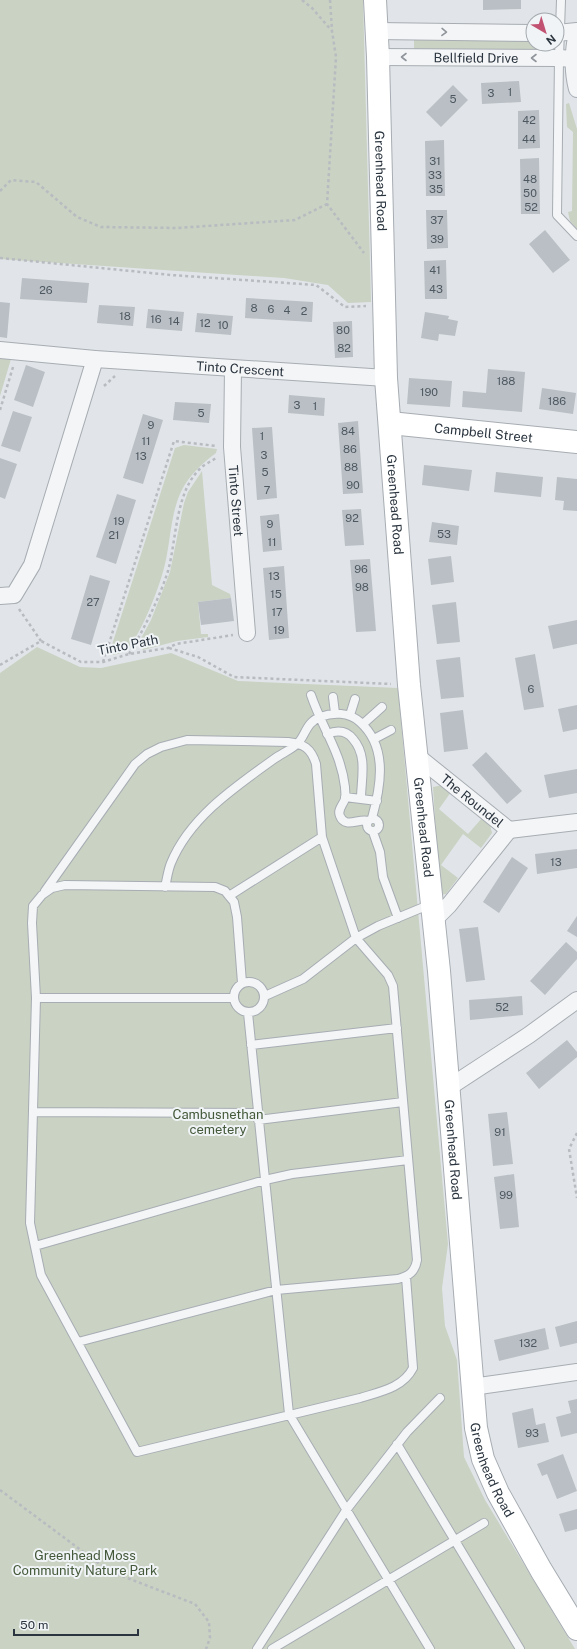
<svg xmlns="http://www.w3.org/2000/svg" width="577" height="1649" font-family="'Public Sans',sans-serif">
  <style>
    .green { fill: #c9d2c3 }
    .building { fill: #b9bfc5 }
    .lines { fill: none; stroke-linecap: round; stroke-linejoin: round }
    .lane-casing { stroke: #a7adb3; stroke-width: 10 }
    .street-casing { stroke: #a7adb3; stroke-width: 18 }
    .secondary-casing { stroke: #a7adb3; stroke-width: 24 }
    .path { stroke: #b8bbc0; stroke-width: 2.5; stroke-dasharray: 3 3; stroke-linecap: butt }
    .lane { stroke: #f4f5f7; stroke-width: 8 }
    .street { stroke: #f4f5f7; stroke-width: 16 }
    .secondary { stroke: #fff; stroke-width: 22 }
    .oneway { stroke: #90959b }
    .labels { text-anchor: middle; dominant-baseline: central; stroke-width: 4; stroke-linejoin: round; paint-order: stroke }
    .number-label { font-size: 11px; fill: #4e5860 }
    .street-label { font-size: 13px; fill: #2b353f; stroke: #f1f4f6 }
    .park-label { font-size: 13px; fill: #44593a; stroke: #f1f4f6 }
  </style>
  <rect width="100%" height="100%" fill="#e1e5e9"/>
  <path class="green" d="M0 0H363L371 302 348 303 328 285 284 278 0 259Z
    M414 40 533 41V44H548V49H414Z
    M569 103 577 129V229L570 221 568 212 572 211 573 132 567 127 566 104Z
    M0 358 11 359 0 396Z
    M184 445 217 449 216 453C200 465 185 479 178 499 170 521 170 546 164 568 159 588 141 635 127 649 123 653 118 654 113 655L110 651 175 448Z
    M202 471 212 585 230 594 231 598 198 602 201 634H208V637L177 641 143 650 138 644 151 620 170 572 184 503 188 492Z
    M37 647 80 667 101 668 171 653 238 681 398 688 448 1244 442 1288 445 1326 457 1360 464 1457 485 1500 575 1649H0V673Z
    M443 785 451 792 439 809 468 834 482 818 490 825 492 833 481 848 463 834 441 865 458 878 446 894 440 895 433 787Z"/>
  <path class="building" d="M483 0H521V9L483 10Z
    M519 81 521 102 482 104 481 83Z
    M453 85 468 100 441 127 426 112Z
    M539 110 540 148 518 149V111Z
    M444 140 445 196H426L425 141Z
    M539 158 540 214H521L520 159Z
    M426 210H447L448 248 427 249Z
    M545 230 570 260 553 273 529 244Z
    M446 260 447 299H425L424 261Z
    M22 278 89 283 87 303 20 299Z
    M246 298 313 302 312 322 245 318Z
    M0 302 10 303 7 338 0 337Z
    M99 305 135 307 133 326 97 323Z
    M148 309 184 312 182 331 146 328Z
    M425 312 449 316 448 319 458 321 455 336 439 334 438 341 421 338Z
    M197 313 233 316 231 335 195 332Z
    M352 321 353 357 335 358 333 322Z
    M26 365 45 372 33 407 14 400Z
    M488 369 525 372 522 412 462 407 463 391 486 393Z
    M409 378 452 381 450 407 407 404Z
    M542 388 576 393 573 414 539 409Z
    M289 395 325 398 324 416 288 413Z
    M175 402 211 404 209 423 173 420Z
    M13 411 32 417 20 452 1 446Z
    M143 414 163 420 143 484 123 478Z
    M358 421 363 493 343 494 338 423Z
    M272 427 277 498 257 500 252 428Z
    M0 458 17 464 5 499 0 497Z
    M424 465 472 470 469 491 422 485Z
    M496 472 543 477 541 497 494 492Z
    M557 477 577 479V511L563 510 564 501 555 500Z
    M117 494 136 500 116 564 96 557Z
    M361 509 364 545 345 546 342 510Z
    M279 514 282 550 263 552 260 516Z
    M432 522 459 526 457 545 429 542Z
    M451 556 454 582 431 585 428 559Z
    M370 559 376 631 356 632 350 560Z
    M284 566 289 638 269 640 263 568Z
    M90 575 110 581 91 645 71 639Z
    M231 598 234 621 201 625 198 602Z
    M456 602 460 642 437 644 432 605Z
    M577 620V644L553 649 548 626Z
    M535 654 544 707 524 710 515 658Z
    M460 657 464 697 441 699 436 660Z
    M577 705V729L563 732 558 709Z
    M463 710 468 749 444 752 440 713Z
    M486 752 522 791 507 804 472 765Z
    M577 769V793L549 798 544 775Z
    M577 849V868L537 874 535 854Z
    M512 857 528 868 499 913 483 902Z
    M577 916V937L567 931Z
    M478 927 485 980 466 982 459 929Z
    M566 942 577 952V959L545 995 530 981Z
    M522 996 523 1015 470 1020 469 1000Z
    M567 1040 577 1052V1057L539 1089 526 1073Z
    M507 1112 513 1164 493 1166 488 1114Z
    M514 1174 519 1227 500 1229 494 1177Z
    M577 1321V1343L560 1347 555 1327Z
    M545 1328 549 1349 499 1361 494 1340Z
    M577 1399V1433L561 1437 556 1417 571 1413 568 1401Z
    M533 1408 536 1425 545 1423 549 1442 518 1448 512 1413Z
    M563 1454 577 1491 557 1499 547 1474 542 1476 537 1464Z
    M577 1509V1529L565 1532 559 1514Z"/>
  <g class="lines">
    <defs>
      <path id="lane" d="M561 0 559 58 557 215 577 236
        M311 695C322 728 341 752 345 787 345 791 346 795 345 799 343 805 337 810 340 816 345 829 359 818 368 821
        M333 697 335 713
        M350 715 355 699
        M363 724 382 707
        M327 734C337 730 346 730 353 739 368 756 361 779 361 799
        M374 739 391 730
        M345 797 377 801
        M367 825a6 6 0 1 1 12 0a6 6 0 1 1-12 0Z
        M373 832 380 852 383 877 398 918
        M165 887C167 879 168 870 171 863 190 817 235 787 274 759 281 754 292 749 297 744 306 736 305 723 320 717 333 712 349 712 360 722 388 747 381 786 372 818
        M45 891 135 764 147 754 161 747 187 740 288 742C304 744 311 748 316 764L322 837 356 938 388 975 393 986 417 1260C415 1272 409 1276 398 1279L276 1290 78 1342
        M229 896 322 837
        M234 997a15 15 0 1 1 30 0a15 15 0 1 1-30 0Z
        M242 983 237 917 234 902 225 891 215 887 65 885 52 888 42 895 33 906 32 923 36 998 30 1223 41 1275 137 1452 360 1398C379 1392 403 1388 413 1368L406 1277
        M265 996 303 979 356 938 378 926 431 904
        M36 998H234
        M248 1013 289 1414 430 1649
        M251 1045 397 1028
        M33 1112 258 1113
        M258 1120 403 1102
        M35 1246 265 1180 292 1174 408 1160
        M397 1444 520 1649
        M257 1649 347 1509 407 1432 440 1398
        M272 1649 484 1523"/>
      <g id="street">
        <path d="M377 31 533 33"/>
        <path d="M577 32C573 51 572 70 577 89"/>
        <path d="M557 33 577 31"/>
        <path id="s1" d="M378 57 559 58 573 59"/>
        <path id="s2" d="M0 350 95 359 386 378"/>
        <path id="s3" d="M233 369 232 447 247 633"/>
        <path d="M0 596 14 595 32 565 95 359"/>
        <path id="s4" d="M417 756 509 830 449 905 434 920"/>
        <path d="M509 830 577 822"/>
        <path d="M448 1088 529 1035 577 1000"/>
        <path d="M472 1387 577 1372"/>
      </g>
      <g id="secondary">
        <path id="s5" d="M375 0 378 57 386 378 409 685 439 971 476 1428 483 1459 498 1493 541 1570 577 1629"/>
        <path id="s6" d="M390 423 577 442"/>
      </g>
    </defs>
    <use href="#lane" class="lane-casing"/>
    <use href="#street" class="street-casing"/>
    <use href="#secondary" class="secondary-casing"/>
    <path class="path" d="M302 0 312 8 332 31 336 57 327 204 364 253
      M330 0 332 30
      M0 191 11 180 36 182 77 217 101 227 177 228 295 220 327 204
      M0 258 171 275 316 285 345 307 366 306
      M104 386 115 376
      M0 410 13 367
      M19 609 41 641
      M169 648 198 657 234 677 391 684
      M129 654C144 629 159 599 168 571 177 538 175 489 203 466 207 463 212 461 216 458
      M103 662 174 441 216 446
      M0 665 41 641 81 662H103L129 654 168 648 176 644 233 635
      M577 1133 569 1149 577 1198
      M0 1490 109 1571 195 1604 209 1622 210 1638 206 1649"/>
    <use href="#lane" class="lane"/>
    <use href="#street" class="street"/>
    <use href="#secondary" class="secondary"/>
  </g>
  <defs><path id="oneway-chevron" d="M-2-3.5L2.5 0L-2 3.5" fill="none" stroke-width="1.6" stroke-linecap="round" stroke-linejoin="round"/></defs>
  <g class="oneway">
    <use href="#oneway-chevron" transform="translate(444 32) rotate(1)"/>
    <use href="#oneway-chevron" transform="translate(404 57) rotate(-180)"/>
    <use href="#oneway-chevron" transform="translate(534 58) rotate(-180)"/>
  </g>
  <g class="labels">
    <g class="number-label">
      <text x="510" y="92">1</text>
      <text x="491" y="93">3</text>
      <text x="453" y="99">5</text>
      <text x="529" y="120">42</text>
      <text x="529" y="139">44</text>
      <text x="435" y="161">31</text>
      <text x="435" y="175">33</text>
      <text x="530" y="179">48</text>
      <text x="436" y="189">35</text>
      <text x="530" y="193">50</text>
      <text x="531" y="207">52</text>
      <text x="437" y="220">37</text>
      <text x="437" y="239">39</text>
      <text x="435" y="270">41</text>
      <text x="436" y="289">43</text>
      <text x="46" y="290">26</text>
      <text x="254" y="308">8</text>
      <text x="271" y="309">6</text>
      <text x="287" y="310">4</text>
      <text x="304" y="311">2</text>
      <text x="125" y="316">18</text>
      <text x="156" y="319">16</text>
      <text x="174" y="321">14</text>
      <text x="205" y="323">12</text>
      <text x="223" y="325">10</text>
      <text x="343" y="330">80</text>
      <text x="344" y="348">82</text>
      <text x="506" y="381">188</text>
      <text x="429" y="392">190</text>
      <text x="557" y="401">186</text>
      <text x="297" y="405">3</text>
      <text x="315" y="406">1</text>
      <text x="201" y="413">5</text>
      <text x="151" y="425">9</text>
      <text x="348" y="431">84</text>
      <text x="262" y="436">1</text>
      <text x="146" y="441">11</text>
      <text x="350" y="449">86</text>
      <text x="264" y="455">3</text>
      <text x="141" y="456">13</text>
      <text x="351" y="467">88</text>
      <text x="265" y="472">5</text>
      <text x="353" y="485">90</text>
      <text x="267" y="490">7</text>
      <text x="352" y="518">92</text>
      <text x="119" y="521">19</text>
      <text x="270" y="524">9</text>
      <text x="444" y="534">53</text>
      <text x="114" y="535">21</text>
      <text x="272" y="542">11</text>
      <text x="361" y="569">96</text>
      <text x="274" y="576">13</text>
      <text x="362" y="587">98</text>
      <text x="276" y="594">15</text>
      <text x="93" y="602">27</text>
      <text x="277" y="612">17</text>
      <text x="279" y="630">19</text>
      <text x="531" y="689">6</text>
      <text x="556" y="862">13</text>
      <text x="502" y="1007">52</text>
      <text x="500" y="1132">91</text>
      <text x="506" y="1195">99</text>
      <text x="528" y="1343">132</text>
      <text x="532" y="1433">93</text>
    </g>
    <g class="street-label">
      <text stroke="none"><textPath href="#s1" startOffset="98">Bellfield Drive</textPath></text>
      <text stroke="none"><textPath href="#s5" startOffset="181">Greenhead Road</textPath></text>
      <text stroke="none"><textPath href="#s2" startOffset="241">Tinto Crescent</textPath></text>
      <text stroke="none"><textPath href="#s6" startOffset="94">Campbell Street</textPath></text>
      <text stroke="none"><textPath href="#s3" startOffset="132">Tinto Street</textPath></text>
      <text stroke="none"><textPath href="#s5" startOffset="505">Greenhead Road</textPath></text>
      <text transform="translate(128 645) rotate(-11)">Tinto Path</text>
      <text stroke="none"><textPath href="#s4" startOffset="71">The Roundel</textPath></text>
      <text stroke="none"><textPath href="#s5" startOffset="829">Greenhead Road</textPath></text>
      <text stroke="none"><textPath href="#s5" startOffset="1153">Greenhead Road</textPath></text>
      <text stroke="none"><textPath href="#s5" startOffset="1477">Greenhead Road</textPath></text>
    </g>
    <g class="park-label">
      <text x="218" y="1114">Cambusnethan<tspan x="218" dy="15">cemetery</tspan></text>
      <text x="85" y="1555">Greenhead Moss<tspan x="85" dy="15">Community Nature Park</tspan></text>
    </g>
  </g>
  <g transform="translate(545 32) rotate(142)"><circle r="19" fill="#f1f4f6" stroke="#a2a8ad"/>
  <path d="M0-3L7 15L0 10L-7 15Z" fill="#c25272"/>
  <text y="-6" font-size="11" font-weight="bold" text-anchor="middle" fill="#2b353f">N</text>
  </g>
  <path d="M14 1629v6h124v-6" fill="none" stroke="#2b353f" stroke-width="2"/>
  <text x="20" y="1629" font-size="12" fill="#2b353f" stroke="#f1f4f6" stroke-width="3" paint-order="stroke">50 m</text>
</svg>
